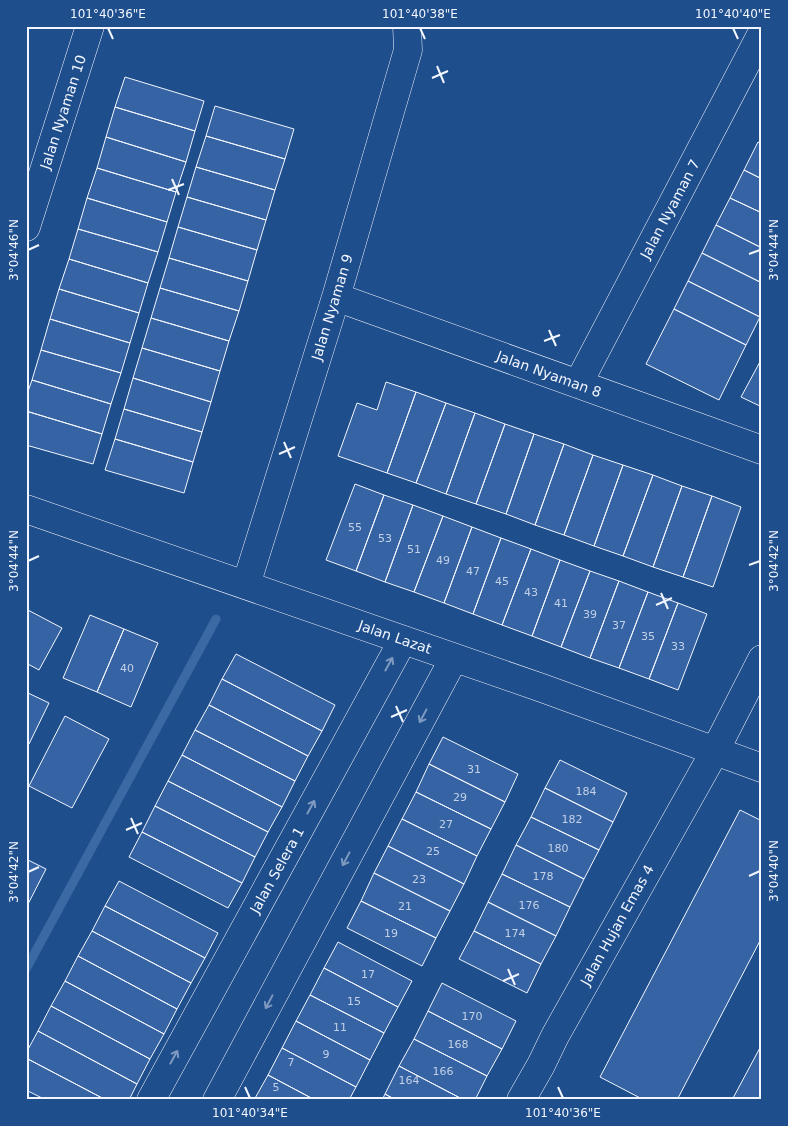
<svg xmlns="http://www.w3.org/2000/svg" width="788" height="1126" font-family="'DejaVu Sans',sans-serif">
  <style>
    .lines { fill: none; stroke-linecap: round; stroke-linejoin: round }
    .stream { stroke: #3b69a3; stroke-width: 9 }
    .building { fill: #3563a3; stroke: #f2f6ff }
    .street-casing { stroke: #f2f6ff; stroke-width: 29 }
    .secondary-casing { stroke: #f2f6ff; stroke-width: 29 }
    .street { stroke: #1f4e8c; stroke-width: 28 }
    .secondary { stroke: #1f4e8c; stroke-width: 28 }
    .oneway { stroke: #7e9ac0 }
    .ticks { fill: none; stroke: #f2f6ff; stroke-width: 2 }
    .labels { text-anchor: middle; dominant-baseline: central; stroke-width: 4; stroke-linejoin: round; paint-order: stroke }
    .number-label { font-size: 11px; fill: #c3d1e8 }
    .street-label { font-size: 14px; fill: #f2f6ff; stroke: #1f4e8c }
    .neatline { fill: none; stroke: #f2f6ff; stroke-width: 2 }
    .ticks-label { font-size: 12px; text-anchor: middle; fill: #f2f6ff }
  </style>
  <rect width="100%" height="100%" fill="#1f4e8c"/>
  <g class="lines">
    <path class="stream" d="M26 969 216 619"/>
  </g>
  <path class="building" d="M125 77 204 101 195 131 115 107Z
    M215 106 294 129 285 159 206 136Z
    M115 107 195 131 186 162 106 137Z
    M206 136 285 159 275 190 196 167Z
    M106 137 186 162 176 192 97 168Z
    M758 142 762 144V179L744 170Z
    M196 167 275 190 266 220 187 197Z
    M97 168 176 192 167 222 87 198Z
    M744 170 762 179V213L730 198Z
    M187 197 266 220 257 250 178 227Z
    M87 198 167 222 158 252 78 229Z
    M730 198 762 213V248L716 225Z
    M716 225 762 248V283L702 253Z
    M178 227 257 250 248 281 169 258Z
    M78 229 158 252 148 283 69 259Z
    M702 253 762 283 760 317 688 281Z
    M169 258 248 281 239 311 160 288Z
    M69 259 148 283 139 313 59 289Z
    M688 281 760 317 746 345 674 309Z
    M160 288 239 311 229 341 151 318Z
    M59 289 139 313 130 343 50 319Z
    M674 309 746 345 719 400 646 364Z
    M151 318 229 341 220 371 142 348Z
    M50 319 130 343 121 373 41 350Z
    M142 348 220 371 211 402 133 378Z
    M41 350 121 373 111 404 32 380Z
    M762 358V407L741 397Z
    M133 378 211 402 202 432 124 409Z
    M32 380 111 404 102 434 26 411V397Z
    M386 382 416 392 387 473 338 456 357 403 377 410Z
    M416 392 446 403 416 483 387 473Z
    M446 403 475 413 446 494 416 483Z
    M124 409 202 432 193 462 115 439Z
    M26 411 102 434 93 464 26 445Z
    M475 413 505 424 476 504 446 494Z
    M505 424 534 434 506 514 476 504Z
    M534 434 564 444 535 525 506 514Z
    M115 439 193 462 184 493 105 470Z
    M564 444 593 455 564 535 535 525Z
    M593 455 623 465 594 546 564 535Z
    M623 465 653 475 623 556 594 546Z
    M653 475 682 486 653 567 623 556Z
    M355 484 384 495 356 571 326 560Z
    M682 486 712 496 683 577 653 567Z
    M384 495 413 505 385 582 356 571Z
    M712 496 741 507 713 587 683 577Z
    M413 505 443 516 414 592 385 582Z
    M443 516 472 527 444 603 414 592Z
    M472 527 501 538 473 614 444 603Z
    M501 538 531 549 502 625 473 614Z
    M531 549 560 560 532 636 502 625Z
    M560 560 590 571 561 647 532 636Z
    M590 571 619 581 590 658 561 647Z
    M619 581 648 592 619 668 590 658Z
    M648 592 678 603 649 679 619 668Z
    M678 603 707 614 678 690 649 679Z
    M26 609 62 628 39 670 26 663Z
    M90 615 124 629 97 692 63 678Z
    M124 629 158 643 131 707 97 692Z
    M236 654 335 705 322 731 222 679Z
    M222 679 322 731 308 756 209 705Z
    M26 692 49 703 29 744 26 743Z
    M209 705 308 756 295 781 195 730Z
    M65 716 109 739 72 808 29 786Z
    M195 730 295 781 282 807 182 755Z
    M443 737 518 774 505 802 429 764Z
    M182 755 282 807 268 832 168 781Z
    M560 760 627 793 613 822 545 788Z
    M429 764 505 802 491 829 416 792Z
    M168 781 268 832 255 857 155 806Z
    M545 788 613 822 599 850 531 817Z
    M416 792 491 829 477 856 402 819Z
    M155 806 255 857 242 883 142 832Z
    M740 810 762 821V937L677 1100H644L600 1077Z
    M531 817 599 850 584 879 516 845Z
    M402 819 477 856 464 884 388 846Z
    M142 832 242 883 228 908 129 857Z
    M516 845 584 879 570 907 502 874Z
    M388 846 464 884 450 911 374 873Z
    M26 859 46 869 26 908Z
    M374 873 450 911 436 938 361 901Z
    M502 874 570 907 556 936 488 902Z
    M119 881 218 933 205 958 105 906Z
    M361 901 436 938 422 966 347 928Z
    M488 902 556 936 541 964 474 931Z
    M105 906 205 958 191 983 92 931Z
    M92 931 191 983 177 1009 78 956Z
    M474 931 541 964 527 993 459 959Z
    M338 942 412 981 398 1007 324 968Z
    M78 956 177 1009 164 1034 65 981Z
    M324 968 398 1007 384 1033 310 995Z
    M65 981 164 1034 150 1059 51 1006Z
    M442 983 516 1021 502 1049 428 1011Z
    M310 995 384 1033 370 1060 296 1021Z
    M51 1006 150 1059 137 1084 38 1031Z
    M428 1011 502 1049 487 1076 414 1039Z
    M296 1021 370 1060 356 1087 282 1048Z
    M38 1031 137 1084 129 1100H106L26 1058V1053Z
    M414 1039 487 1076 475 1100H464L399 1066Z
    M762 1044V1100H732Z
    M282 1048 356 1087 349 1100H315L268 1075Z
    M26 1058 106 1100H46L26 1090Z
    M399 1066 464 1100H396L385 1094Z
    M268 1075 315 1100H254Z
    M385 1094 396 1100H382Z"/>
  <g class="lines">
    <defs>
      <path id="street" d="M336 297 762 450
        M578 384 762 33
        M246 585 336 297 408 50 407 26
        M151 1100 403 640
        M217 1100 454 658"/>
      <path id="secondary" d="M26 227 90 26
        M26 509 542 688 762 768
        M521 1100 541 1065 555 1036 715 751 762 659"/>
    </defs>
    <use href="#street" class="street-casing"/>
    <use href="#secondary" class="secondary-casing"/>
    <use href="#street" class="street"/>
    <use href="#secondary" class="secondary"/>
  </g>
  <defs><path id="oneway-shaft" d="M-6 0H5M1.5-3L5.5 0L1.5 3" fill="none" stroke-width="1.6" stroke-linecap="round" stroke-linejoin="round" transform="scale(1.25)"/></defs>
  <g class="oneway">
    <use href="#oneway-shaft" transform="translate(389 664) rotate(-61)"/>
    <use href="#oneway-shaft" transform="translate(423 716) rotate(118)"/>
    <use href="#oneway-shaft" transform="translate(311 807) rotate(-61)"/>
    <use href="#oneway-shaft" transform="translate(346 859) rotate(118)"/>
    <use href="#oneway-shaft" transform="translate(269 1002) rotate(118)"/>
    <use href="#oneway-shaft" transform="translate(174 1057) rotate(-61)"/>
  </g>
  <path class="ticks" d="M108 28 113 39M420 28 425 39M733 28 738 39M437 66 444 83M432 78 448 71M172 179 179 195M168 190 184 184M28 250 39 245M749 254 760 250M549 330 556 346M544 341 560 335M284 442 291 458M279 454 295 447M28 561 39 556M749 565 760 561M661 593 668 609M656 605 672 598M396 706 403 722M391 717 407 710M131 818 138 834M126 830 142 823M28 872 39 867M749 876 760 871M508 969 515 985M503 981 519 974M245 1087 250 1098M558 1087 563 1098"/>
  <g class="labels">
    <g class="number-label">
      <text x="355" y="527">55</text>
      <text x="385" y="538">53</text>
      <text x="414" y="549">51</text>
      <text x="443" y="560">49</text>
      <text x="473" y="571">47</text>
      <text x="502" y="581">45</text>
      <text x="531" y="592">43</text>
      <text x="561" y="603">41</text>
      <text x="590" y="614">39</text>
      <text x="619" y="625">37</text>
      <text x="648" y="636">35</text>
      <text x="678" y="646">33</text>
      <text x="127" y="668">40</text>
      <text x="474" y="769">31</text>
      <text x="586" y="791">184</text>
      <text x="460" y="797">29</text>
      <text x="572" y="819">182</text>
      <text x="446" y="824">27</text>
      <text x="558" y="848">180</text>
      <text x="433" y="851">25</text>
      <text x="543" y="876">178</text>
      <text x="419" y="879">23</text>
      <text x="529" y="905">176</text>
      <text x="405" y="906">21</text>
      <text x="391" y="933">19</text>
      <text x="515" y="933">174</text>
      <text x="368" y="974">17</text>
      <text x="354" y="1001">15</text>
      <text x="472" y="1016">170</text>
      <text x="340" y="1027">11</text>
      <text x="458" y="1044">168</text>
      <text x="326" y="1054">9</text>
      <text x="291" y="1062">7</text>
      <text x="443" y="1071">166</text>
      <text x="409" y="1080">164</text>
      <text x="276" y="1087">5</text>
    </g>
    <g class="street-label">
      <text transform="translate(63 112) rotate(-72)">Jalan Nyaman 10</text>
      <text transform="translate(670 209) rotate(-62)">Jalan Nyaman 7</text>
      <text transform="translate(332 307) rotate(-73)">Jalan Nyaman 9</text>
      <text transform="translate(549 374) rotate(20)">Jalan Nyaman 8</text>
      <text transform="translate(395 637) rotate(19)">Jalan Lazat</text>
      <text transform="translate(277 870) rotate(-61)">Jalan Selera 1</text>
      <text transform="translate(617 925) rotate(-61)">Jalan Hujan Emas 4</text>
    </g>
  </g>
  <rect width="788" height="1126" fill="none" stroke="#1f4e8c" stroke-width="55"/>
  <rect x="28" y="28" width="732" height="1070" class="neatline"/>
  <g class="ticks-label">
    <text x="108" y="18">101°40'36"E</text>
    <text x="420" y="18">101°40'38"E</text>
    <text x="733" y="18">101°40'40"E</text>
    <text transform="translate(774 250) rotate(-90)" y="4">3°04'44"N</text>
    <text transform="translate(14 250) rotate(-90)" y="4">3°04'46"N</text>
    <text transform="translate(774 561) rotate(-90)" y="4">3°04'42"N</text>
    <text transform="translate(14 561) rotate(-90)" y="4">3°04'44"N</text>
    <text transform="translate(774 871) rotate(-90)" y="4">3°04'40"N</text>
    <text transform="translate(14 872) rotate(-90)" y="4">3°04'42"N</text>
    <text x="250" y="1117">101°40'34"E</text>
    <text x="563" y="1117">101°40'36"E</text>
  </g>
</svg>
